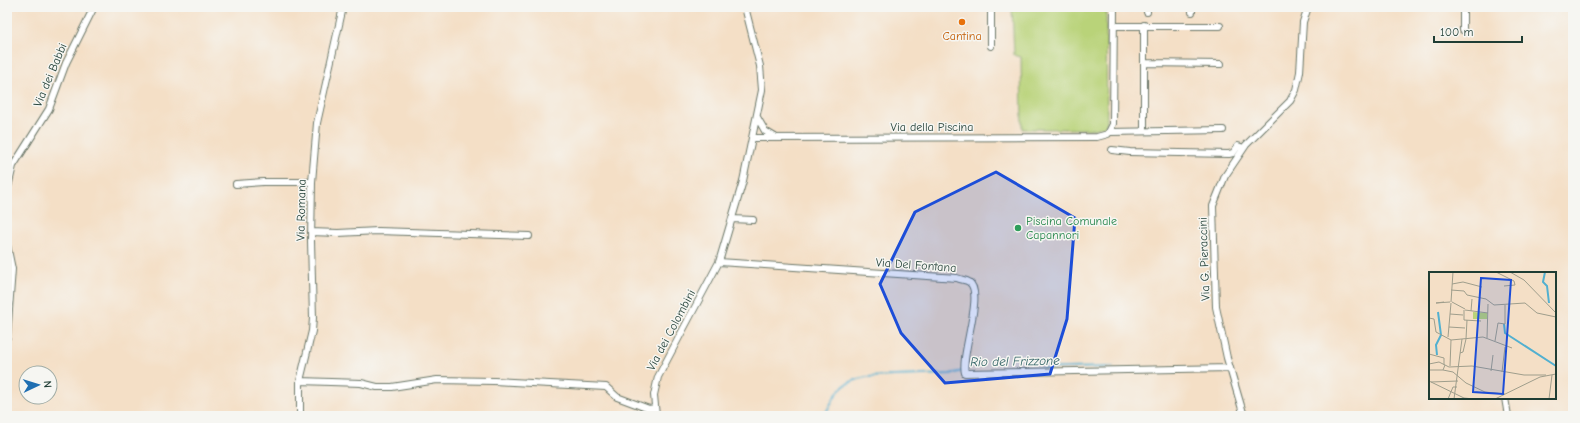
<svg xmlns="http://www.w3.org/2000/svg" width="1580" height="423" font-family="'Comic Neue',sans-serif">
  <style>
    .green { fill: #b9d379; stroke: #6c8856 }
    .lines { fill: none; stroke-linecap: round; stroke-linejoin: round }
    .stream { stroke: #52b0d0; stroke-width: 2 }
    .minor-casing { stroke: #6a7667; stroke-width: 8 }
    .minor { stroke: #fff; stroke-width: 6 }
    .marked { fill: #1d4ed8; fill-opacity: 0.2; stroke: #1d4ed8; stroke-width: 3; stroke-linejoin: round }
    .food-dot { fill: #e8710a; stroke: #f6f6f2; stroke-width: 1.5 }
    .leisure-dot { fill: #2e9e5b; stroke: #f6f6f2; stroke-width: 1.5 }
    .labels { text-anchor: middle; dominant-baseline: central; stroke-width: 3; stroke-linejoin: round; paint-order: stroke }
    .food-label { font-size: 12px; fill: #c56008; stroke: #f6f6f2 }
    .street-label { font-size: 12px; fill: #1f3d34; stroke: #f6f6f2 }
    .leisure-label { font-size: 12px; fill: #27864d; stroke: #f6f6f2; text-anchor: start }
    .water-label { font-size: 13px; font-style: italic; fill: #2e6063; stroke: #f6f6f2 }
    .inset-river { fill: none; stroke: #52b0d0; stroke-width: 2 }
    .inset-road { fill: none; stroke: #9f9e8c; stroke-width: 1 }
    .view { fill: #1d4ed8; fill-opacity: 0.15; stroke: #1d4ed8; stroke-width: 2 }
    .inset-edge { fill: none; stroke: #1f3d34; stroke-width: 2 }
  </style>
  <rect width="100%" height="100%" fill="#f6f6f2"/>
  <filter id="ink" filterUnits="userSpaceOnUse"><feTurbulence type="fractalNoise" baseFrequency=".025" numOctaves="2"/><feDisplacementMap in="SourceGraphic" scale="8" xChannelSelector="R" yChannelSelector="G"/><feConvolveMatrix kernelMatrix="1 2 1 2 8 2 1 2 1" color-interpolation-filters="sRGB"/></filter>
  <filter id="wash" filterUnits="userSpaceOnUse"><feTurbulence type="fractalNoise" baseFrequency=".012" numOctaves="4" result="noise"/><feDisplacementMap in="SourceGraphic" scale="16" xChannelSelector="R" yChannelSelector="G"/><feGaussianBlur stdDeviation="0.9" result="paint"/><feColorMatrix in="noise" values="0 0 0 0 0 0 0 0 0 0 0 0 0 0 0 0 0 1.4 0 .05"/><feComposite in="paint" operator="in"/></filter>
  <g filter="url(#wash)">
    <rect width="100%" height="100%" fill="#f4dfc6"/>
    <path class="green" d="M1012 7H1106L1107 122 1105 126 1095 129H1022L1021 57 1014 55Z"/>
    <g class="lines">
      <path class="stream" d="M1022 369 1113 367
        M824 416C838 392 837 384 866 377L950 374 963 371"/>
    </g>
  </g>
  <g filter="url(#ink)">
    <g class="lines">
      <defs>
        <path id="minor" d="M991 7V46
          M1463 7V30
          M1147 12V7
          M1192 12V7
          M1114 26H1220
          M1144 63 1221 64
          M757 117 765 131 775 137
          M1144 131V25
          M1110 132 1223 130
          M753 138 1097 137 1108 134 1113 124 1114 7
          M1112 150 1130 152 1229 154 1233 153 1238 146 1244 148
          M236 184 263 182H312
          M7 191 13 166 49 109 66 63 94 7
          M732 219 753 220
          M311 232 338 233 378 231 529 236
          M7 245 12 269 7 337
          M719 262 957 278C961 280 966 280 969 282 985 292 960 355 965 373L1230 368
          M300 381 361 383 377 387H392L437 380 494 381 606 387 617 397 649 409 654 408
          M1505 398 1508 416
          M300 416V381L312 331 313 318 311 241 312 182 317 123 343 7
          M656 416 654 395 658 377 719 262 743 181 762 90 760 66 745 7
          M1244 416 1227 358 1216 307 1213 206 1225 176 1246 145 1290 101 1296 90 1300 72 1303 22 1308 7"/>
      </defs>
      <use href="#minor" class="minor-casing"/>
      <use href="#minor" class="minor"/>
    </g>
  </g>
  <path class="marked" d="M996 172 1075 218 1067 319 1050 374 945 383 901 333 880 284 915 212Z"/>
  <circle class="food-dot" cx="962" cy="22" r="4"/>
  <circle class="leisure-dot" cx="1018" cy="228" r="4"/>
  <g class="labels">
    <g class="food-label">
      <text x="962" y="36">Cantina</text>
    </g>
    <g class="street-label">
      <text transform="translate(50 75) rotate(-67)">Via dei Babbi</text>
      <text x="932" y="127">Via della Piscina</text>
      <text transform="translate(301 210) rotate(-89)">Via Romana</text>
      <text transform="translate(1204 259) rotate(-92)">Via G. Pieraccini</text>
      <text transform="translate(916 265) rotate(4)">Via Del Fontana</text>
      <text transform="translate(671 330) rotate(-62)">Via dei Colombini</text>
    </g>
    <g class="leisure-label">
      <text x="1026" y="221">Piscina Comunale<tspan x="1026" dy="14">Capannori</tspan></text>
    </g>
    <g class="water-label">
      <text transform="translate(1015 361) rotate(-1)">Rio del Frizzone</text>
    </g>
  </g>
  <g transform="translate(1429 272)">
    <rect width="127" height="127" fill="#f4dfc6"/>
    <path d="M44 40 58 41V47H44Z" fill="#b9d379"/>
    <path class="inset-river" d="M116 0 114 10 118 14 120 31M75 52 76 61 127 94M8 83 7 73 12 63 9 40"/>
    <path class="inset-road" d="M67 0 85 9 86 13 75 14M81 0 95 8 127 41M23 12 34 10 53 15M22 18 35 19 38 23 57 27 65 33 96 31 108 41 127 45M15 30 7 31 21 30M22 30 24 0M23 30 36 37M35 38V48L52 49M36 38 59 41M42 39 43 27M21 42 34 43M0 46 5 47 7 60 22 68 21 94M20 55 36 56M19 65 22 31M58 66 59 32M37 67 38 48M22 68 54 65 83 76M66 69 69 51 76 52V33M31 81 34 80 37 67M0 82 15 86V93M0 92 10 90 20 95 43 94 95 103H117M0 98H14L16 93M14 98 24 100 37 111 56 120 76 122M62 99 64 83M73 100 76 75M0 109 35 126 45 127M2 110 29 109M19 127 24 115H28M25 127 33 67M66 127 111 105 127 102M120 127 123 103"/>
    <path class="view" d="M52 6 82 8 74 122 44 120Z"/>
    <rect width="127" height="127" class="inset-edge"/>
  </g>
  <rect width="1580" height="423" fill="none" stroke="#f6f6f2" stroke-width="24"/>
  <g transform="translate(38 385) rotate(86)"><circle r="19" fill="#f6f6f2" stroke="#a0aca6"/>
  <path d="M0-3L7 15L0 10L-7 15Z" fill="#1f6fb2"/>
  <text y="-6" font-size="11" font-weight="bold" text-anchor="middle" fill="#1f3d34">N</text>
  </g>
  <path d="M1434 36v6h88v-6" fill="none" stroke="#1f3d34" stroke-width="2"/>
  <text x="1440" y="36" font-size="12" fill="#1f3d34" stroke="#f6f6f2" stroke-width="3" paint-order="stroke">100 m</text>
</svg>
